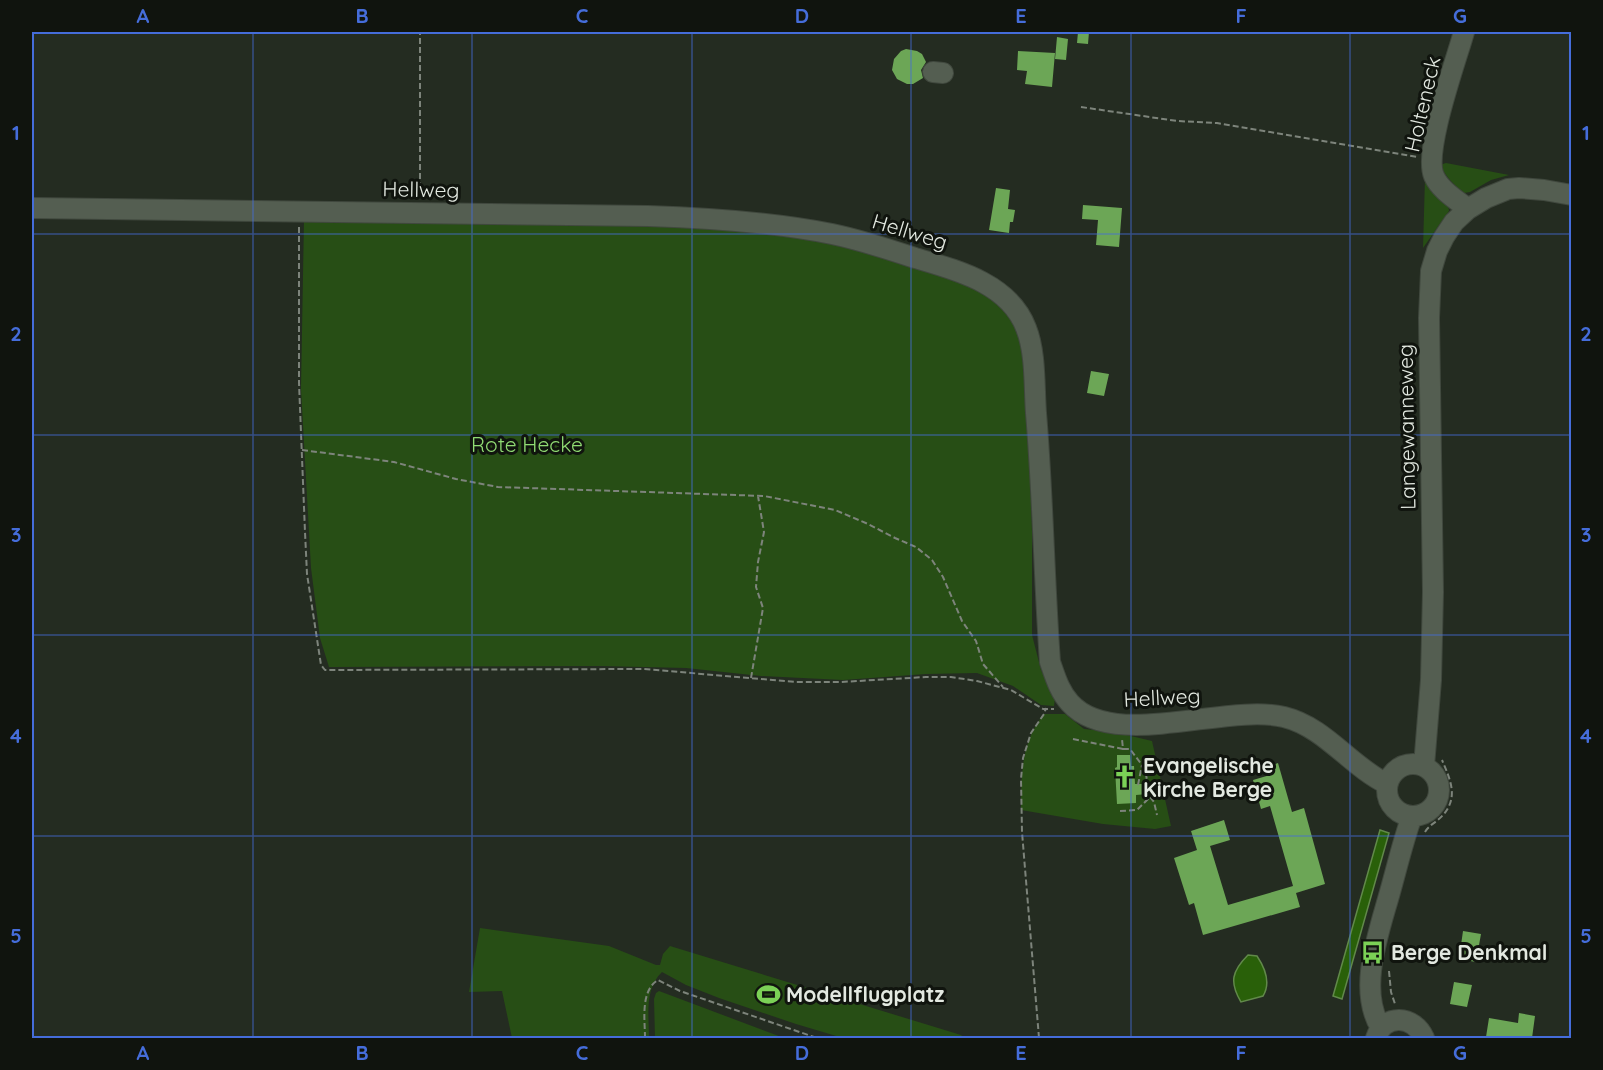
<svg xmlns="http://www.w3.org/2000/svg" width="1603" height="1070" font-family="Quicksand,sans-serif">
  <style>
    .green { fill: #274e15 }
    .water { fill: #296009; stroke: #61894a; stroke-width: 1.5 }
    .building { fill: #6ca656 }
    .lines { fill: none; stroke-linecap: round; stroke-linejoin: round }
    .minor-casing { stroke: #40483e; stroke-width: 22 }
    .path { stroke: #7d847b; stroke-width: 2; stroke-dasharray: 6 3; stroke-linecap: butt }
    .minor { stroke: #545e51; stroke-width: 20 }
    .grid { fill: none; stroke: #456dda; stroke-width: 1.5; stroke-opacity: 0.55 }
    .labels { text-anchor: middle; dominant-baseline: central; stroke-width: 6; stroke-linejoin: round; paint-order: stroke }
    .street-label { font-size: 21px; fill: #e3e9e1; stroke: #10140e }
    .park-label { font-size: 21px; fill: #90db73; stroke: #10140e }
    .poi-label { font-size: 21px; font-weight: bold; fill: #e3e9e1; stroke: #10140e; text-anchor: start }
    .neatline { fill: none; stroke: #456dda; stroke-width: 2 }
    .grid-label { font-size: 20px; text-anchor: middle; font-weight: bold; fill: #456dda }
  </style>
  <rect width="100%" height="100%" fill="#242c21"/>
  <path class="green" d="M1446 163 1509 175 1491 180 1470 192 1464 193C1454 185 1446 177 1440 165Z
    M1425 178 1448 203 1449 211 1423 248Z
    M304 219 707 224 832 242 980 288 1006 312 1018 331 1022 345 1028 407 1032 531V635L1041 670 1055 698 1054 706 1041 705 1013 686 977 673 926 674 843 680 761 676 686 668 602 666 329 667 320 638 311 568 309 532 301 389Z
    M1044 714H1065L1084 729 1114 732 1152 741 1171 826 1155 829 1103 824 1021 810C1021 775 1021 742 1044 714Z
    M480 928 609 946 656 965H660L663 954 670 946 961 1035 964 1038H843L796 1024 719 998 686 985 662 972C644 989 649 1016 649 1038H512L502 991 469 992Z
    M659 991 784 1038H655L654 999 656 993Z"/>
  <path class="water" d="M1380 830 1389 833 1342 999 1333 996Z
    M1248 955 1257 956C1265 968 1271 983 1263 996L1241 1002C1229 982 1232 971 1248 955Z"/>
  <path class="building" d="M1078 32H1089L1088 44 1077 43Z
    M1057 37 1068 39 1066 60 1055 59Z
    M906 49 917 51 922 54 926 62 921 70 923 78 913 84H907L897 79 892 70 894 59 901 51Z
    M1018 51 1055 53 1052 87 1025 84 1027 71 1017 70Z
    M996 188 1010 190 1008 209 1015 210 1013 222H1010L1009 233 989 230Z
    M1083 205 1122 208 1119 247 1096 245 1098 220 1082 219Z
    M1091 371 1109 374 1104 396 1087 393Z
    M1117 755H1130L1131 766H1134L1135 784H1147L1148 794 1136 795V803L1117 804 1115 768 1117 767Z
    M1278 763 1292 812 1304 808 1325 884 1296 893 1300 907 1203 935 1194 903 1189 905 1174 858 1197 850 1191 831 1224 820 1230 840 1210 846 1228 905 1293 886 1270 806 1261 809 1253 780 1270 775 1267 767Z
    M1463 931 1481 934 1476 962 1459 959Z
    M1454 982 1472 985 1467 1007 1450 1004Z
    M1519 1013 1535 1016 1532 1038H1499L1486 1037 1489 1018 1518 1023Z"/>
  <g class="lines">
    <defs>
      <path id="minor" d="M1464 32C1456 61 1423 151 1434 176 1440 190 1457 200 1468 209
        M933 72 943 73
        M32 208 648 216C710 218 772 222 832 234 861 240 888 249 915 258 956 270 1009 283 1026 328 1036 353 1034 386 1036 413 1043 496 1044 579 1050 662 1055 676 1059 691 1070 703 1113 751 1226 703 1284 717 1325 727 1350 766 1387 784
        M1387 790a26 26 0 1 1 52 0a26 26 0 1 1-52 0Z
        M1424 766 1431 680 1433 592 1429 318 1431 271 1437 251 1444 237 1454 222 1468 209 1486 198 1508 189 1519 188 1544 190 1572 195
        M1381 1028C1357 990 1379 932 1390 892 1397 867 1403 841 1412 816
        M1376 1038C1384 1013 1414 1015 1424 1038"/>
    </defs>
    <use href="#minor" class="minor-casing"/>
    <path class="path" d="M1081 107 1177 121 1217 123 1417 157
      M420 197V32
      M299 227V383L305 532 307 574 321 665 325 670 644 669 796 682H841L926 677H951L977 681 1011 690 1043 709H1054
      M302 450 394 462 456 479 498 487 764 496 835 510 868 524 895 538 916 547 932 560 943 577 962 621 976 641 983 664 1003 687
      M751 678 763 608 756 587 758 562 764 532 758 496
      M1073 739 1123 749 1122 739
      M1138 785 1142 765
      M1150 797 1154 802 1157 815
      M1120 811 1137 810 1150 797 1145 769 1130 749H1123
      M1425 832C1429 825 1437 822 1443 815 1459 797 1450 779 1442 760
      M1389 971 1391 992 1395 1004
      M645 1038C645 1020 640 991 658 980L680 991 817 1038
      M1039 1038 1022 832 1021 779 1023 758 1031 733 1044 714 1046 708"/>
    <use href="#minor" class="minor"/>
  </g>
  <path class="grid" d="M253 32V1038M472 32V1038M692 32V1038M911 32V1038M1131 32V1038M1350 32V1038M32 234H1572M32 435H1572M32 635H1572M32 836H1572"/>
  <defs>
    <symbol id="church-bare" viewBox="-9 -9 18 18"><path d="M-1.2-6h2.4v3.5h3.3v2.4h-3.3V6h-2.4V-.1h-3.3v-2.4h3.3Z" fill="#7bd156" stroke="#10140e" stroke-width="2.5" paint-order="stroke"/></symbol>
    <symbol id="bus-bare" viewBox="-9 -9 18 18"><path d="M-5-6H5V4H4V6H2V4H-2V6H-4V4H-5ZM-3.5-4V0h7V-4ZM-3.5 1.2v1.5H-2V1.2ZM2 1.2v1.5H3.5V1.2Z" fill="#7bd156" stroke="#10140e" stroke-width="2.5" paint-order="stroke"/></symbol>
    <symbol id="stadium-bare" viewBox="-9 -9 18 18"><path d="M0-5a6.5 5 0 1 0 0 10a6.5 5 0 1 0 0-10ZM-3.5-1.8h7v3.6h-7Z" fill="#7bd156" stroke="#10140e" stroke-width="2.5" paint-order="stroke"/></symbol>
  </defs>
  <g fill-rule="evenodd">
    <use href="#church-bare" x="1108" y="760" width="33" height="33"/>
    <use href="#bus-bare" x="1356" y="936" width="33" height="33"/>
    <use href="#stadium-bare" x="752" y="978" width="33" height="33"/>
  </g>
  <g class="labels">
    <g class="street-label">
      <text transform="translate(1422 104) rotate(-77)">Holteneck</text>
      <text transform="translate(421 189) rotate(1)">Hellweg</text>
      <text transform="translate(910 231) rotate(17)">Hellweg</text>
      <text transform="translate(1406 427) rotate(-91)">Langewanneweg</text>
      <text transform="translate(1162 697) rotate(-3)">Hellweg</text>
    </g>
    <g class="park-label">
      <text x="527" y="444">Rote Hecke</text>
    </g>
    <g class="poi-label">
      <text x="1143" y="765">Evangelische<tspan x="1143" dy="24">Kirche Berge</tspan></text>
      <text x="1391" y="952">Berge Denkmal</text>
      <text x="786" y="994">Modellflugplatz</text>
    </g>
  </g>
  <rect width="1603" height="1070" fill="none" stroke="#10140e" stroke-width="66"/>
  <rect x="33" y="33" width="1537" height="1004" class="neatline"/>
  <g class="grid-label">
    <text x="143" y="23">A</text>
    <text x="362" y="23">B</text>
    <text x="582" y="23">C</text>
    <text x="802" y="23">D</text>
    <text x="1021" y="23">E</text>
    <text x="1241" y="23">F</text>
    <text x="1460" y="23">G</text>
    <text x="16" y="140">1</text>
    <text x="1586" y="140">1</text>
    <text x="16" y="341">2</text>
    <text x="1586" y="341">2</text>
    <text x="16" y="542">3</text>
    <text x="1586" y="542">3</text>
    <text x="16" y="743">4</text>
    <text x="1586" y="743">4</text>
    <text x="16" y="943">5</text>
    <text x="1586" y="943">5</text>
    <text x="143" y="1060">A</text>
    <text x="362" y="1060">B</text>
    <text x="582" y="1060">C</text>
    <text x="802" y="1060">D</text>
    <text x="1021" y="1060">E</text>
    <text x="1241" y="1060">F</text>
    <text x="1460" y="1060">G</text>
  </g>
</svg>
